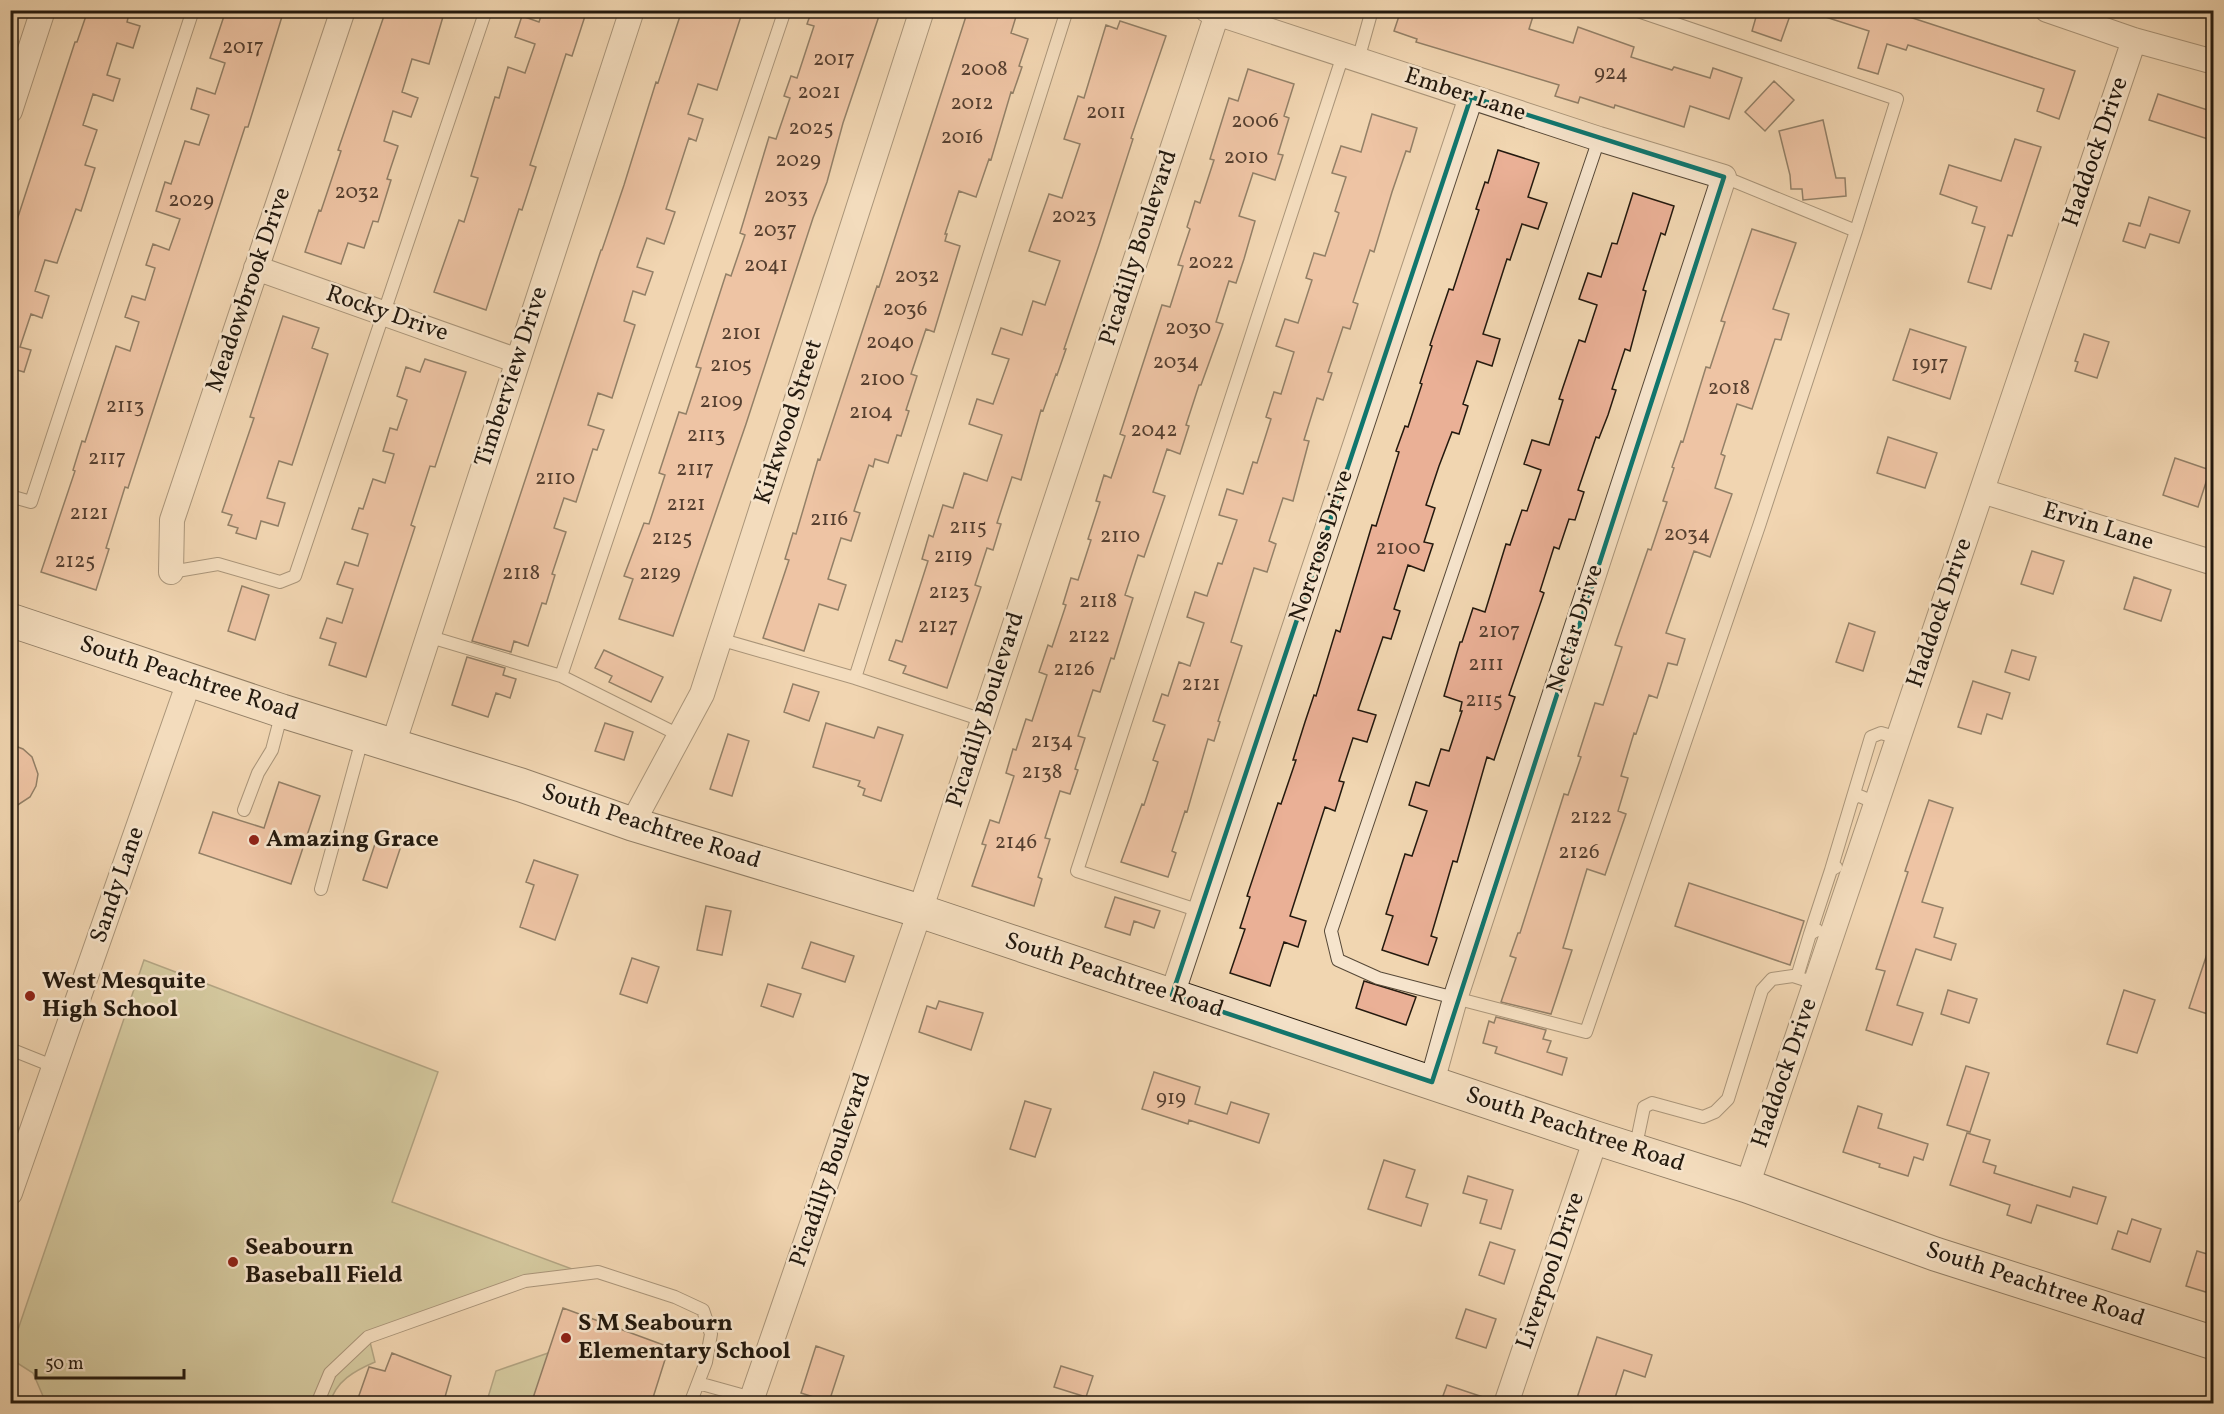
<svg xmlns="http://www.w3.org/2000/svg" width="2224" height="1414" font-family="Vollkorn,serif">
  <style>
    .green { fill: #b5bf8f; stroke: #6c6c4e; stroke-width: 1.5 }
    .building { fill: #eab096; stroke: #23190e; stroke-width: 1.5 }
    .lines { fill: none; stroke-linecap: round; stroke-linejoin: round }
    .service-casing { stroke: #564837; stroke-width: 14 }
    .minor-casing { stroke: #564837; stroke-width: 26 }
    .secondary-casing { stroke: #23190e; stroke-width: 35 }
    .service { stroke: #f6e4cc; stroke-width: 12 }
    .minor { stroke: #f6e4cc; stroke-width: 24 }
    .secondary { stroke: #f6e4cc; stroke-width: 33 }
    .marked { fill: none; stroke: #0f766e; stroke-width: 4.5; stroke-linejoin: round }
    .poi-dot { fill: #8f2418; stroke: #f6e4cc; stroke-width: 2 }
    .labels { text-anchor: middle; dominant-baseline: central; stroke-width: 5; stroke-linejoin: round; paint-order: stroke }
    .number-label { font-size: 21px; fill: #553f30 }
    .street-label { font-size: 24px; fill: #23190e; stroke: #f6e4cc }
    .poi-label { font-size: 24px; font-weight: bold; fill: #23190e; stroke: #f6e4cc; text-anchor: start }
  </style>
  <rect width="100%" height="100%" fill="#f1d6b1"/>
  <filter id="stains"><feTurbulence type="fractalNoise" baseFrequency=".00333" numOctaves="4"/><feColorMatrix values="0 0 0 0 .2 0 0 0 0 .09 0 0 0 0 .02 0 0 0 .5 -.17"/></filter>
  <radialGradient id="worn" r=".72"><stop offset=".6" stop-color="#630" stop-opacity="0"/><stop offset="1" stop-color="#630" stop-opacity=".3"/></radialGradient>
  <path class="green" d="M144 960 438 1072 392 1202 572 1269 370 1342 375 1362C354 1371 336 1381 330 1403H46L33 1373 11 1359V1350Z
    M580 1342 558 1403 486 1404 496 1371Z"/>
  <path class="building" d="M88 10H130L127 22 140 26 133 48 117 43 107 75 120 79 113 101 93 94 83 125 97 130 85 165 95 168 81 211 76 209 57 263 45 260 35 291 49 296 42 318 31 314 20 347 31 350 24 372 10 368V236L16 220H17L75 42H77Z
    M226 10H284L248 127H245L128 488 125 487 106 548 109 549 96 590 41 572 75 471 73 470 82 441 85 442 116 346 130 351 139 322 125 317 132 296 145 300 155 268 146 265 153 244 169 250 180 219 156 211 165 182 171 184 185 141 199 145 209 115 191 109 197 88 215 94 225 63 210 58Z
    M386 10H445L429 64 412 59 402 92 418 98 411 117 393 111 384 141 398 146 387 179 391 180 378 222 373 221 364 248 348 243 341 264 305 252 319 210 321 211 341 151 338 150Z
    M543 10H587L572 56 566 54 530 165 536 167 522 210 519 209 486 310 434 292 459 220 464 222 478 178 471 176 495 97 499 98 508 67 525 73 535 44 515 37 522 16 539 22Z
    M682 10H743L717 90 698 84 688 114 703 119 696 141 689 138 666 209 675 212 664 244 647 238 637 267 653 272 645 295 633 291 624 321 635 325 612 398 598 393 588 425 604 430 597 450 593 449 576 502 564 498 554 528 566 532 552 574 555 575 546 604 542 603 528 646 514 641 511 652 472 641 601 250H602L624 185 656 82 658 83Z
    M812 10H881L843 123 827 182 813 218 746 424 673 636 619 619 633 579 624 576 644 523 649 524 665 475 659 473 679 412 686 414 701 368 696 367 726 274 731 276 745 235 740 233 769 137 776 139 790 98 784 96 791 76 797 78 814 26 807 24Z
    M968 10H1018L1011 33 1028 39 1019 66 1022 67 1013 93 1011 92 991 160 989 159 976 197 959 191 945 234H947L945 241 960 246 934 332 926 329 911 374 917 376 906 410 909 411 901 436 897 435 888 463 875 459 873 467 869 465 854 511 860 513 851 541 841 538 828 579 846 585 838 610 819 604 804 651 763 638 789 560 785 559 793 533 796 534 818 459 820 460 877 286 879 287Z
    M1401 10H1485L1502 16 1504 10H1535L1529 29 1573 43 1578 27 1634 47 1631 57 1672 70 1674 67 1710 78 1713 68 1742 78 1729 119 1690 106 1684 127 1615 105 1614 108 1580 97 1578 103 1555 96 1559 85 1416 42 1417 39 1394 31Z
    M1758 10H1792L1781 41 1752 31Z
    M1816 10H1888L2075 71 2059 119 2037 111 2044 89 1908 45 1906 50 1887 44 1878 74 1858 68 1869 31 1816 14Z
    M1120 21 1166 36 1131 138 1133 139 1099 245 1064 349H1066L1057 375 1056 374 1043 411 1041 410 1021 480 1012 477 997 523 1001 524 993 550 987 548 975 585 981 587 947 688 903 673 906 666 889 660 896 640 902 642 928 561 922 559 929 535 933 537 943 505 953 508 964 473 987 481 1002 435 969 424 977 399 993 404 1009 359 992 354 1001 328 1022 335 1033 301 1045 305 1060 261 1029 251 1049 194 1062 198 1080 144 1064 139 1078 96 1084 98 1106 25 1117 29Z
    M1248 69 1294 84 1284 116 1289 118 1278 154 1283 155 1275 180 1253 173 1239 216 1255 221 1244 259 1236 283 1229 281 1216 322 1223 324 1201 385H1199L1186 425 1189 426 1180 454 1167 449 1153 492 1165 496 1144 557 1138 555 1125 595 1133 598 1114 659 1111 658 1100 692 1093 690 1078 736 1085 738 1075 769 1078 770 1070 794 1060 791 1045 838 1050 839 1038 877 1042 879 1034 906 972 886 986 845 982 844 990 820 999 823 1014 776 1006 773 1013 749 1016 750 1026 719 1032 721 1047 675 1039 672 1048 645 1052 647 1066 605 1063 604 1071 578 1078 580 1091 540 1088 539 1100 502 1096 501 1104 475 1111 478 1125 436 1120 434 1162 305 1170 307 1183 266 1178 265 1190 229 1187 227 1195 201 1200 203 1214 160 1210 159 1229 98 1238 101Z
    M1774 81 1794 100 1765 131 1745 112Z
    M2158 94 2214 112V141L2149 120Z
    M1372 114 1417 128 1410 152 1406 151 1392 192 1374 252 1370 250 1353 302 1358 304 1350 329 1343 327 1328 372 1332 373 1323 400 1317 398 1304 440 1309 441 1293 501 1283 498 1269 541 1276 544 1267 572 1254 568 1231 642 1242 646 1218 721 1220 722 1214 741 1208 739 1187 812 1185 811 1172 851 1176 853 1168 877 1121 862 1142 804 1144 805 1158 762 1153 760 1165 725 1153 721 1162 694 1168 696 1179 662 1190 666 1204 623 1187 617 1195 592 1207 596 1218 563 1222 564 1237 520 1219 515 1227 489 1243 494 1253 462 1257 463 1271 419 1266 417 1274 392 1281 394 1294 352 1276 346 1285 319 1298 323 1312 280 1306 278 1314 253 1325 256 1339 213 1335 211 1346 177 1332 173 1341 146 1361 152Z
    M1823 120 1836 178H1845L1846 196 1803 200 1802 189H1791L1790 175 1779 131Z
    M2015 139 2041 147 2012 236 2008 235 1991 289 1968 282 1985 227 1972 223 1977 207 1940 194 1949 165 2001 181Z
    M1498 150 1539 163 1528 197 1547 203 1538 229 1522 224 1510 260 1507 259 1483 334 1500 339 1492 366 1477 361 1463 404 1468 406 1459 434 1452 432 1439 466 1426 505 1435 508 1424 542 1433 544 1424 571 1408 565 1394 609 1400 611 1391 639 1383 637 1358 710 1376 715 1367 742 1353 738 1339 781 1344 782 1335 811 1325 807 1290 916 1306 921 1298 947 1284 942 1270 986 1230 973 1245 929 1240 928 1250 897 1247 896 1278 803 1281 804 1296 760H1293L1305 722 1314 695 1316 696 1336 630 1340 632 1372 525 1376 526 1399 452 1396 451 1405 426 1408 427 1422 384 1420 383 1432 346 1430 345 1449 289 1453 290 1479 210 1476 209 1485 182 1488 183Z
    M1633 193 1674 206 1665 235 1661 233 1643 290 1646 291 1630 351 1625 349 1612 389 1616 390 1608 415 1599 438 1596 437 1578 490 1584 492 1575 520 1569 519 1559 549 1554 547 1540 591 1544 593 1509 695 1515 697 1494 760 1487 757 1457 862 1453 861 1431 936 1437 938 1428 965 1382 950 1393 916 1386 914 1405 854 1412 856 1427 811 1409 805 1416 782 1429 786 1441 749 1449 751 1462 711H1460L1462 702 1444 696 1460 642H1462L1473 608 1485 612 1506 544 1510 545 1522 510 1527 511 1541 470 1524 464 1532 440 1549 445 1563 400 1559 399 1579 340 1585 342 1597 305 1579 299 1588 273 1601 277 1612 243 1617 244Z
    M2149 197 2190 211 2179 243 2150 234 2145 248 2123 241 2129 223 2140 226Z
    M1752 229 1796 243 1773 309 1789 314 1781 340 1775 339 1752 409 1737 404 1721 454 1725 456 1715 488 1732 494 1710 557 1694 551 1666 633 1685 639 1677 665 1668 663 1657 698 1649 695 1636 734 1634 733 1621 776 1628 778 1618 811 1626 814 1605 875 1587 869 1563 948 1572 950 1551 1014 1501 1002 1516 958 1510 956 1518 933H1520L1564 794 1568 795 1581 757 1578 756 1595 703 1603 705 1622 647 1615 645 1648 549 1651 550 1667 502 1663 501 1674 468 1672 467 1681 441 1683 442 1706 367 1710 368 1725 322 1721 321Z
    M283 316 319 328 312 348 328 354 292 465 279 461 267 498 285 503 278 526 261 521 256 539 236 533 238 528 228 525 232 515 222 512 254 418 250 417Z
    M1910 329 1966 347 1950 399 1893 380Z
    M2084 334 2109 342 2097 378 2075 371 2078 362 2075 361Z
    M425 359 466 372 435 467 430 466 411 525 415 527 366 677 329 665 336 643 320 638 327 618 342 623 353 589 337 584 345 562 358 566 368 534 352 529 359 508 363 509 373 479 385 483 394 454 383 451 390 428 397 430 407 400 397 396 406 367 420 372Z
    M1888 437 1937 453 1925 488 1877 473Z
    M2175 458 2210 470 2198 507 2163 495Z
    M2032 551 2064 561 2053 594 2021 584Z
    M2134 577 2171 590 2161 621 2124 609Z
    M242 586 269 595 255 640 228 631Z
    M1849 623 1875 632 1863 671 1836 662Z
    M604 650 663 677 651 702 609 682 612 676 595 668Z
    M2012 650 2036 657 2029 680 2005 672Z
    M467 657 505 668 503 675 516 679 510 698 496 693 488 717 452 705Z
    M1973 681 2010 693 2002 719 1987 714 1981 734 1958 727Z
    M793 684 819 692 809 721 784 712Z
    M605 723 633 732 624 760 595 751Z
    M826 723 874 738 878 727 903 735 881 801 863 795 865 789 858 786 860 781 813 767Z
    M728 734 749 741 732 796 710 789Z
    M10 744 23 749 32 757 38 774 36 786 30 797 10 810Z
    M279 782 320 796 291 884 199 853 213 812 264 828Z
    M1929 800 1953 808 1922 902 1943 908 1934 937 1956 944 1951 960 1916 949 1897 1005 1923 1013 1912 1045 1866 1030 1885 971 1876 969 1908 872 1905 871Z
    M378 835 402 843 387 888 363 880Z
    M534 860 578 875 555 940 520 927 534 885 526 882Z
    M1689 883 1804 921 1790 965 1675 926Z
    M1115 897 1160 911 1154 928 1134 921 1130 935 1105 927Z
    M706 906 731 911 722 955 697 950Z
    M811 942 854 956 845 982 802 968Z
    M2211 942 2214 943V1016L2189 1008Z
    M632 958 659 967 647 1003 620 994Z
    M1364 981 1416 997 1406 1025 1356 1008Z
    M768 984 801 994 793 1017 761 1006Z
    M1948 990 1977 999 1969 1023 1941 1014Z
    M2124 990 2155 1000 2137 1053 2107 1044Z
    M939 1001 983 1013 971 1050 919 1032 927 1006 936 1009Z
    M1496 1017 1546 1030 1543 1039 1551 1041 1547 1052 1567 1058 1562 1075 1495 1053 1497 1047 1483 1043 1489 1021 1494 1023Z
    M1966 1066 1989 1073 1970 1132 1947 1125Z
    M1154 1072 1200 1087 1195 1104 1227 1114 1231 1102 1269 1114 1259 1143 1189 1120 1188 1124 1142 1109Z
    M1025 1101 1051 1109 1035 1157 1010 1149Z
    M1858 1106 1882 1114 1878 1128 1928 1144 1923 1160 1914 1157 1908 1176 1879 1167 1880 1164 1843 1152Z
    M1967 1133 1990 1140 1983 1162 1996 1166 1994 1173 2070 1197 2073 1187 2106 1197 2097 1224 2037 1205 2031 1223 2007 1215 2010 1205 1950 1185Z
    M1384 1160 1415 1170 1406 1197 1428 1204 1421 1226 1368 1209Z
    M1468 1176 1513 1190 1501 1229 1480 1223 1487 1200 1463 1193Z
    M2132 1219 2161 1229 2150 1262 2112 1249 2118 1231 2127 1234Z
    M1490 1242 1515 1250 1504 1284 1479 1275Z
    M2197 1251 2214 1256V1279L2209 1293 2186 1286Z
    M563 1308 669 1347 651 1404H531Z
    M1466 1309 1496 1319 1486 1348 1456 1338Z
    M1597 1337 1652 1355 1645 1377 1624 1370 1613 1404H1575Z
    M816 1346 844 1356 829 1402 801 1393Z
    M392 1353 451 1376 443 1404H356L369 1367 385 1371Z
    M1061 1366 1093 1376 1086 1397 1054 1387Z
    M1447 1385 1492 1400V1404H1440Z"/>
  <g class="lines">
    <defs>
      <path id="service" d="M1635 10 1897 99 1856 231
        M1358 60 1372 10
        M1599 139 1331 931 1338 960 1378 978 1586 1032 1759 526 1856 231 1724 177
        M10 496 31 502 193 10
        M171 572 218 564 280 582 295 576 486 10
        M427 636 561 676
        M719 639 855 678 983 720
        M855 678 1067 10
        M679 735 561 676 785 10
        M1852 800 1871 737 1881 733 1898 738
        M244 810 258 773 272 750 282 712
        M1831 870 1852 800 1857 795 1876 803
        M321 889 363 736
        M1200 911 1077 871 1343 55
        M1810 934 1831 870 1836 867
        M1797 977 1810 934 1817 930
        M10 1049 55 1067
        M1635 1150 1644 1107 1652 1103 1703 1117 1715 1112 1728 1099 1762 990 1772 979 1793 976 1815 983
        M698 1383 752 1398
        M317 1404 330 1373 368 1337 525 1281 598 1272 675 1297 703 1310 711 1334 706 1362 690 1404"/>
      <path id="minor" d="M1207 10 1599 139 1724 177 1455 999 1432 1082
        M2047 10 2134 40 2214 62
        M10 111 43 10
        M256 268 518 361
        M1982 491 2214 563
        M171 572 172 520 343 10
        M393 745 632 10
        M632 824 702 694 922 10
        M1172 995 1471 97
        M1747 1186 2134 40
        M10 1193 190 679
        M750 1404 920 911 1217 14
        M1506 1404 1596 1138"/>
      <path id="secondary" d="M10 620 282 711 521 785 632 824 920 911 1596 1138 1747 1186 1935 1254 2214 1343"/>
    </defs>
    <use href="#service" class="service-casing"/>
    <use href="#minor" class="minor-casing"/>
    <use href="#secondary" class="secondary-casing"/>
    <use href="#service" class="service"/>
    <use href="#minor" class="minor"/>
    <use href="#secondary" class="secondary"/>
  </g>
  <path d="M0 0H2224V1414H0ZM1471 97 1724 177 1432 1082 1172 995Z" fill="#f1d6b1" fill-opacity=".55" fill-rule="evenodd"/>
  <path class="marked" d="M1471 97 1724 177 1432 1082 1172 995Z"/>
  <g class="poi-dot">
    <circle cx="254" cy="840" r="6"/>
    <circle cx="30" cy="996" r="6"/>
    <circle cx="233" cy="1262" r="6"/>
    <circle cx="566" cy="1338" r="6"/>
  </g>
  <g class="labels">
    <g class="number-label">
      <text x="243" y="47">2017</text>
      <text x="834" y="59">2017</text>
      <text x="984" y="69">2008</text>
      <text x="1611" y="73">924</text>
      <text x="819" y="92">2021</text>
      <text x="972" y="103">2012</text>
      <text x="1106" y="112">2011</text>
      <text x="1255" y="121">2006</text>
      <text x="811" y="128">2025</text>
      <text x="962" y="137">2016</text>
      <text x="1246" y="157">2010</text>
      <text x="798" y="160">2029</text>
      <text x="357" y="192">2032</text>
      <text x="786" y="196">2033</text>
      <text x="191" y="200">2029</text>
      <text x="1074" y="216">2023</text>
      <text x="775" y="230">2037</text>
      <text x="1211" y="262">2022</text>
      <text x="766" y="265">2041</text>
      <text x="917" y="276">2032</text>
      <text x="905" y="309">2036</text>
      <text x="1188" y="328">2030</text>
      <text x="741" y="333">2101</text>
      <text x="890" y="342">2040</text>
      <text x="1176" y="362">2034</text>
      <text x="1930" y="364">1917</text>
      <text x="731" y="365">2105</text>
      <text x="882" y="379">2100</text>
      <text x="1729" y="388">2018</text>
      <text x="721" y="401">2109</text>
      <text x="125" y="406">2113</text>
      <text x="871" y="412">2104</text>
      <text x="1154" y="430">2042</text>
      <text x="706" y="435">2113</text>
      <text x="107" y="458">2117</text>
      <text x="695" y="469">2117</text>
      <text x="555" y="478">2110</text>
      <text x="686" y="504">2121</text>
      <text x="89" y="513">2121</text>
      <text x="829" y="519">2116</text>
      <text x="968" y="527">2115</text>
      <text x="1687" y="534">2034</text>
      <text x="1120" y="536">2110</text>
      <text x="672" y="538">2125</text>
      <text x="1398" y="548">2100</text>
      <text x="953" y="556">2119</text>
      <text x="75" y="561">2125</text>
      <text x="521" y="573">2118</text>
      <text x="660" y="573">2129</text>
      <text x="949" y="592">2123</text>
      <text x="1098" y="601">2118</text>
      <text x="938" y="626">2127</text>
      <text x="1499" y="631">2107</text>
      <text x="1089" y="636">2122</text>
      <text x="1486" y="664">2111</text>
      <text x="1074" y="669">2126</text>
      <text x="1201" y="684">2121</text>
      <text x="1484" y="700">2115</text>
      <text x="1052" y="741">2134</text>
      <text x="1042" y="772">2138</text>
      <text x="1591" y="817">2122</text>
      <text x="1016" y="842">2146</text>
      <text x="1579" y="852">2126</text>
      <text x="1171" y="1098">919</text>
    </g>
    <g class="street-label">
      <text transform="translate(1465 95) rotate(18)">Ember Lane</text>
      <text transform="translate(2096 152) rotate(-71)">Haddock Drive</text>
      <text transform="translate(1139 248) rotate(-72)">Picadilly Boulevard</text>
      <text transform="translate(249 290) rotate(-71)">Meadowbrook Drive</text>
      <text transform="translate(387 314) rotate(19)">Rocky Drive</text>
      <text transform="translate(512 377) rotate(-72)">Timberview Drive</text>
      <text transform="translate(789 422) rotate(-72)">Kirkwood Street</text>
      <text transform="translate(2098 527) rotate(17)">Ervin Lane</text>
      <text transform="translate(1322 546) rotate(-72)">Norcross Drive</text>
      <text transform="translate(1940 613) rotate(-71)">Haddock Drive</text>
      <text transform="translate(1576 629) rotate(-72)">Nectar Drive</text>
      <text transform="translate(189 679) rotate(18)">South Peachtree Road</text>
      <text transform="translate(986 710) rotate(-72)">Picadilly Boulevard</text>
      <text transform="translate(651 827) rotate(18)">South Peachtree Road</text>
      <text transform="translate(118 885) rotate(-71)">Sandy Lane</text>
      <text transform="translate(1114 976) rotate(18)">South Peachtree Road</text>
      <text transform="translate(1785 1073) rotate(-71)">Haddock Drive</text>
      <text transform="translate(1575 1130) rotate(18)">South Peachtree Road</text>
      <text transform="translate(831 1170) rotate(-71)">Picadilly Boulevard</text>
      <text transform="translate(1551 1271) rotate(-71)">Liverpool Drive</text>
      <text transform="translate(2035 1285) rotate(18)">South Peachtree Road</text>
    </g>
    <g class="poi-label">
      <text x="266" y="840">Amazing Grace</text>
      <text x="42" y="982">West Mesquite<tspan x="42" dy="28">High School</tspan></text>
      <text x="245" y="1248">Seabourn<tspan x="245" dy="28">Baseball Field</tspan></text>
      <text x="578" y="1324">S M Seabourn<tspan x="578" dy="28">Elementary School</tspan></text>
    </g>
  </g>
  <rect width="2224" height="1414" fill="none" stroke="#f1d6b1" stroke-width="36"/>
  <rect x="12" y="12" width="2200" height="1390" fill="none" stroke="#23190e" stroke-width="3"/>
  <rect x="18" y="18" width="2188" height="1378" fill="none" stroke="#23190e" stroke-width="1.5"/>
  <path d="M36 1369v9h148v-9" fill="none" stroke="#23190e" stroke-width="3"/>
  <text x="45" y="1369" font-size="18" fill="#23190e" stroke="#f6e4cc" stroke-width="4.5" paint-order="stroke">50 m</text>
  <rect width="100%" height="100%" filter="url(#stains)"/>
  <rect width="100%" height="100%" fill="url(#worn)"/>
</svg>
